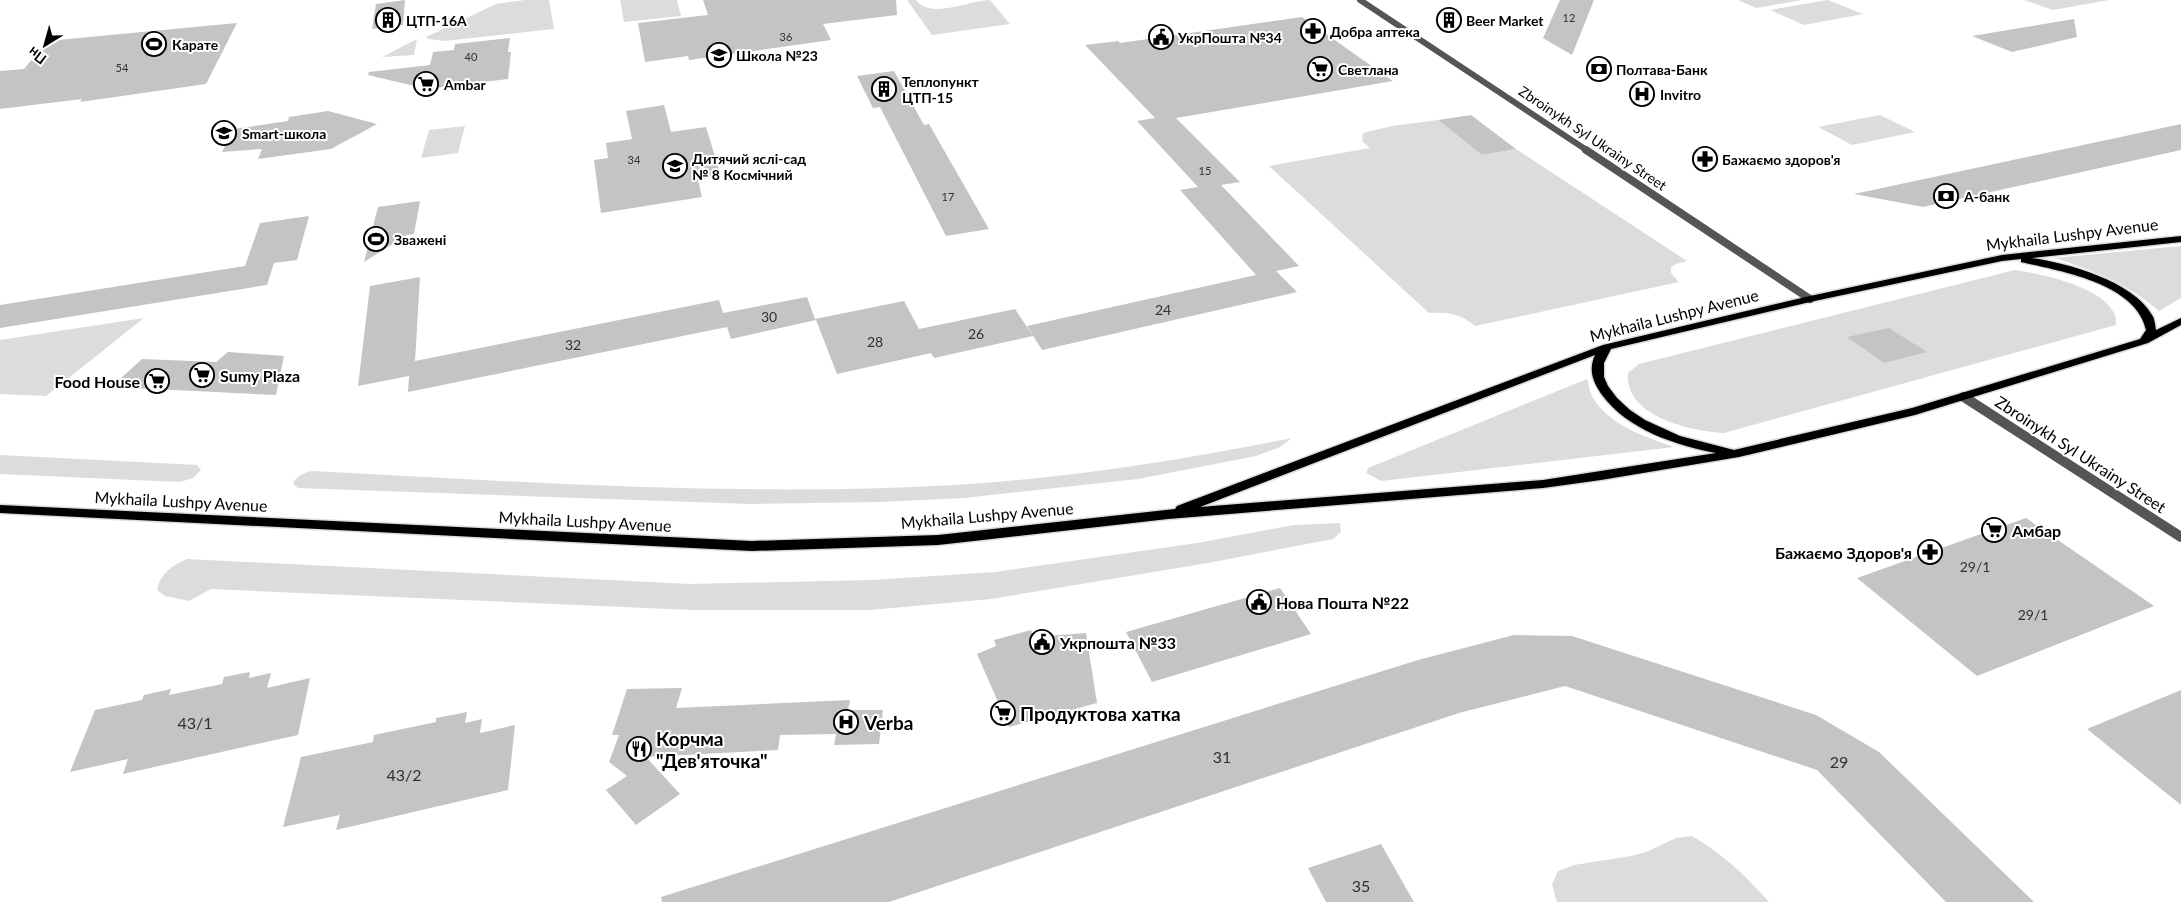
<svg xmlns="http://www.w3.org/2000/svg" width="2181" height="902" font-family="Lato,sans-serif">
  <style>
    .green { fill: #dcdcdc }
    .building { fill: #c4c4c4 }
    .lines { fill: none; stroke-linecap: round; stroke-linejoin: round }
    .primary-casing { stroke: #dbdbdb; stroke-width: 3 }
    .minor { stroke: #555; stroke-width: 10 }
    .tertiary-far1 { stroke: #555; stroke-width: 6 }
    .tertiary { stroke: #555; stroke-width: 8 }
    .primary { fill: #000; fill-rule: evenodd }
    .labels { text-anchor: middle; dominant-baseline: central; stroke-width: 4; stroke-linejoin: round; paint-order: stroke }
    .far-number-label { font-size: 11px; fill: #313131 }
    .far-poi-label { font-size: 14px; font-weight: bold; fill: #000; stroke: #fff; text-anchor: start }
    .far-street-label { font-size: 14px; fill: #000; stroke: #fff }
    .number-label { font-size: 14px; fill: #313131 }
    .street-label { font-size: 16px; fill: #000; stroke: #fff }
    .poi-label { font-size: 16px; font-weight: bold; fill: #000; stroke: #fff; text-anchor: start }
    .near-number-label { font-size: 16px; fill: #313131 }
    .near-poi-label { font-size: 19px; font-weight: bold; fill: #000; stroke: #fff; text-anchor: start }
  </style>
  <rect width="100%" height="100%" fill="#fff"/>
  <path class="green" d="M525 0H549L554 29 445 41 428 39 426 37 496 4Z
    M620 0H677L681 16 624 22Z
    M907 0H916C930 20 971 0 990 0L1010 24 932 35Z
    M1738 0H1802L1756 8Z
    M1828 0 1863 14 1804 25 1770 10Z
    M2024 0H2109L2053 10Z
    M417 39 414 55 382 57Z
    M1880 115 1915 132 1852 145 1818 127Z
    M1438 120 1482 155 1516 149 1687 261 1676 264 1671 267V273L1679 282 1475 326C1461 314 1448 312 1429 313L1269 166 1370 148 1362 141 1363 133 1392 126Z
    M465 126 458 153 421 158 429 130Z
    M2181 246V298L2159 311C2127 283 2093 270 2054 258Z
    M2015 270C2042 274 2101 286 2114 313 2116 316 2116 321 2116 325L1724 433C1692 431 1624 417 1628 373L1639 364Z
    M144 318 46 396 0 394V340Z
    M1587 379C1589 385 1590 393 1593 398 1610 426 1646 437 1674 447L1381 481 1366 473 1368 468Z
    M1292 438 1280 447 1256 456 1138 479 964 498 880 502 750 504 298 488 293 484C295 476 304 473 312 471 526 482 741 497 955 485 1068 478 1181 460 1292 438Z
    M0 455 197 465 201 470 193 478 180 482 0 474Z
    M1340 523 1341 532 1333 539 1208 563 991 599 870 610H692L211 589 189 601 165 596 157 590C160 574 172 565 187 559L690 584 872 580 995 572 1197 543 1294 525Z
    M1692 836C1722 853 1747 877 1769 902H1557L1556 900 1552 884 1558 871 1574 865 1631 856 1646 852 1676 838Z"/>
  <path class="building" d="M405 0 403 25 372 29 376 4Z
    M703 0H896L897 15 823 24 831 40 689 60 688 56 645 62 638 23 708 15Z
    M1560 0H1594L1572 55 1543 38Z
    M1302 17 1393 81 1176 118 1240 182 1221 185 1299 266 1276 271 1297 292 1042 350 1027 326 1256 275 1180 190 1198 187 1137 121 1155 118 1085 45 1118 41 1120 43Z
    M2074 19 2077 37 2012 52 1972 36Z
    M237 23 206 84 80 102 82 99 0 109V71L24 69 47 41Z
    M510 38 508 52H511L508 79 427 89 368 75 369 72 430 65 433 52 454 50 455 44Z
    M894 71 924 125 929 124 989 229 946 236 880 107 873 108 857 76Z
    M664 105 671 132 706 127 721 176 698 180 702 197 601 213 594 160 608 158 606 143 632 139 626 111Z
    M328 111 377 124 331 149 258 159 262 149 222 152 233 129 288 121 289 117Z
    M1471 115 1516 149 1482 155 1438 120Z
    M2181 124V150L1923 207 1854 194Z
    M420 201 414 234 407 235 364 262 378 207Z
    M309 216 297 260 274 263 267 285 0 328V305L245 266 260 223Z
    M420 277 415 361 719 300 724 316 723 313 807 297 815 319 904 301 919 329 1015 309 1033 336 934 358 931 353 837 374 816 320 731 339 727 327 408 392 409 376 358 386 370 286Z
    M1889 328 1927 352 1884 363 1847 337Z
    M228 352 284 356 276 395 111 387 142 359 216 362Z
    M2026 518 2154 606 1977 676 1857 578Z
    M1280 588 1311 634 1152 682 1126 632Z
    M1031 630 1034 637 1086 633 1097 703 1009 727 977 654 996 646 994 640Z
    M1514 635 1572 636 1816 715 1879 752 2034 902H1946L1817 770 1565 686 1459 713 889 902H662L661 897 1418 660Z
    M250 672 249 678 271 673 267 688 310 678 298 735 123 774 128 759 70 772 95 710 142 700 144 695 171 689 169 695 222 684 224 677Z
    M682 688 676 708 850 700 848 710H883L879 744 834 745 836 734 780 735 778 750 646 757 680 794 636 825 606 790 627 776 609 762 619 735H612L627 689Z
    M2181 690V805L2087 729Z
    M467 712 465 723 482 719 480 733 515 725 508 790 336 830 340 815 283 827 301 757 373 742 374 735 436 722V718Z
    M1381 844 1414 902H1326L1308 868Z"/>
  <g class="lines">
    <defs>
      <path id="primary" d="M2181 236V242L2032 258C2067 263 2133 281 2152 315 2155 319 2155 325 2156 330L2181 318V325L2148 343 1915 415 1739 457 1601 480 1543 488 1168 519 938 545 752 551 0 513V505L752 541 938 535 1175 509 1177 506 1603 345 1810 296 2002 255ZM2021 259V262C2060 271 2136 283 2146 330L2140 339 1912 408 1734 450 1680 436 1645 420 1630 410 1617 398 1608 386 1604 377V363L1611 349 1810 302 2002 261ZM1595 355C1588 370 1593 382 1602 395 1628 430 1675 445 1716 453L1543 480 1200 507Z"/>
    </defs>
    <use href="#primary" class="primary-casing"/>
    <path class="minor" d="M1964 397 2181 537"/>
    <path class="tertiary-far1" d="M1360 0 1588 151"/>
    <path class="tertiary" d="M1586 150 1810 299"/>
    <use href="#primary" class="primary"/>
  </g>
  <defs>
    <symbol id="building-ring" viewBox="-11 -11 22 22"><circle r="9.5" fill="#fff" stroke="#000" stroke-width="1.5"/><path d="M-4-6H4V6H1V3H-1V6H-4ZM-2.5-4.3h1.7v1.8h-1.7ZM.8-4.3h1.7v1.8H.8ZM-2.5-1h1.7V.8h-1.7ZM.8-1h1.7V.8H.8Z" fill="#000"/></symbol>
    <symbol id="pharmacy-ring" viewBox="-11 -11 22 22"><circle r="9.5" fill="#fff" stroke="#000" stroke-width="1.5"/><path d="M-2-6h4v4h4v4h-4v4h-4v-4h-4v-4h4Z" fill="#000"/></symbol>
    <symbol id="civic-ring" viewBox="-11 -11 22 22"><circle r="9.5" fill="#fff" stroke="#000" stroke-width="1.5"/><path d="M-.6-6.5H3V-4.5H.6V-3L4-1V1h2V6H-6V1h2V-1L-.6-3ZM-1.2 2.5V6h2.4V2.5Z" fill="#000"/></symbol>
    <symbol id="stadium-ring" viewBox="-11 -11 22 22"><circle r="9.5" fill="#fff" stroke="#000" stroke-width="1.5"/><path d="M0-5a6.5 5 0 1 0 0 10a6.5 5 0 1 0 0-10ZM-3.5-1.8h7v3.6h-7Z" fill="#000"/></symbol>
    <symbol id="school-ring" viewBox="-11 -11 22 22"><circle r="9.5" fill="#fff" stroke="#000" stroke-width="1.5"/><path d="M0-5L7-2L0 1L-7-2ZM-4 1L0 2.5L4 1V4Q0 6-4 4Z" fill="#000"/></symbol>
    <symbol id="supermarket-ring" viewBox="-11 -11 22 22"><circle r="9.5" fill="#fff" stroke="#000" stroke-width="1.5"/><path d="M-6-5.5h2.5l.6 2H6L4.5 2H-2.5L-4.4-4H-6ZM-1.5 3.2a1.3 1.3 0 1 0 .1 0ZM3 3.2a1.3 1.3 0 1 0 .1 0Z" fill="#000"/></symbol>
    <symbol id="bank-ring" viewBox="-11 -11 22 22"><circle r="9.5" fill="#fff" stroke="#000" stroke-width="1.5"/><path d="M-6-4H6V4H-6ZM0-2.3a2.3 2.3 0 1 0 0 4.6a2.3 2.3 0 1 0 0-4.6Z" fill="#000"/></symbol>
    <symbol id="hospital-ring" viewBox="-11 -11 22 22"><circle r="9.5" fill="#fff" stroke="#000" stroke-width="1.5"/><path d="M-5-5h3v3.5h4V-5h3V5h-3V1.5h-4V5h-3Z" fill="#000"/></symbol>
    <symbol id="restaurant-ring" viewBox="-11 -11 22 22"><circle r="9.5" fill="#fff" stroke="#000" stroke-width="1.5"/><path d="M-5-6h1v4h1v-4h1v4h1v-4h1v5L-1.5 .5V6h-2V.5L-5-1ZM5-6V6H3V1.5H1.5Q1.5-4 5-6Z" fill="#000"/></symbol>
  </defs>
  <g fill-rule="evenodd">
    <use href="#building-ring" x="374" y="6" width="28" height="28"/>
    <use href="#building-ring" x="1435" y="6" width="28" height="28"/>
    <use href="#pharmacy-ring" x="1299" y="17" width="28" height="28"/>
    <use href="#civic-ring" x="1147" y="23" width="28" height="28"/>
    <use href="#stadium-ring" x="140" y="30" width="28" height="28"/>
    <use href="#school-ring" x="705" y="41" width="28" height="28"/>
    <use href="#supermarket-ring" x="1306" y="55" width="28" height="28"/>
    <use href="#bank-ring" x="1585" y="55" width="28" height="28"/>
    <use href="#supermarket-ring" x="412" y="70" width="28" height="28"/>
    <use href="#building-ring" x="870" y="75" width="28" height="28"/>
    <use href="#hospital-ring" x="1628" y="80" width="28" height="28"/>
    <use href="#school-ring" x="210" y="119" width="28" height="28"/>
    <use href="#pharmacy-ring" x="1691" y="145" width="28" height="28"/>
    <use href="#school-ring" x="661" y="152" width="28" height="28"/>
    <use href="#bank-ring" x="1932" y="182" width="28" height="28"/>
    <use href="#stadium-ring" x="362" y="225" width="28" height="28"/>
    <use href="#supermarket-ring" x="188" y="361" width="28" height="28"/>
    <use href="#supermarket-ring" x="143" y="367" width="28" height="28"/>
    <use href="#supermarket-ring" x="1980" y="516" width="28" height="28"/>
    <use href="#pharmacy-ring" x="1916" y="538" width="28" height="28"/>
    <use href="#civic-ring" x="1245" y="588" width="28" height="28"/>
    <use href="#civic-ring" x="1028" y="628" width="28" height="28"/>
    <use href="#supermarket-ring" x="989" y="699" width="28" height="28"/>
    <use href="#hospital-ring" x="832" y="708" width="28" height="28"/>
    <use href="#restaurant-ring" x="625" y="735" width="28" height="28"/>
  </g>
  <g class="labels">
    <g class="far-number-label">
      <text x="1569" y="17">12</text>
      <text x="786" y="36">36</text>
      <text x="471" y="56">40</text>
      <text x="122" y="67">54</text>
      <text x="634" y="159">34</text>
      <text x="1205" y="170">15</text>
      <text x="948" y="196">17</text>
    </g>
    <g class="far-poi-label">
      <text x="406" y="20">ЦТП-16А</text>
      <text x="1466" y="20">Beer Market</text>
      <text x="1330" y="31">Добра аптека</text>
      <text x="1178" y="37">УкрПошта №34</text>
      <text x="172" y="44">Карате</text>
      <text x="736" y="55">Школа №23</text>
      <text x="1338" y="69">Светлана</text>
      <text x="1616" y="69">Полтава-Банк</text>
      <text x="902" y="81">Теплопункт<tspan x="902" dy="16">ЦТП-15</tspan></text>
      <text x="444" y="84">Ambar</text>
      <text x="1660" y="94">Invitro</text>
      <text x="242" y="133">Smart-школа</text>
      <text x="692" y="158">Дитячий яслі-сад<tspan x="692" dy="16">№ 8 Космічний</tspan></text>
      <text x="1722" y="159">Бажаємо здоров'я</text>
      <text x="1964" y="196">А-банк</text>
      <text x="394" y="239">Зважені</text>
    </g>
    <g class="far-street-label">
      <text transform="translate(1593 138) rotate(34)">Zbroinykh Syl Ukrainy Street</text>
    </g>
    <g class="number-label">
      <text x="1163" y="309">24</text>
      <text x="769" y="316">30</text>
      <text x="976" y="333">26</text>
      <text x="875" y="341">28</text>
      <text x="573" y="344">32</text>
      <text x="1975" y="566">29/1</text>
      <text x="2033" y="614">29/1</text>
    </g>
    <g class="street-label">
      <text transform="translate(2072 234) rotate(-7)">Mykhaila Lushpy Avenue</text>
      <text transform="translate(1674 315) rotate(-14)">Mykhaila Lushpy Avenue</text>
      <text transform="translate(2081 454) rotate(33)">Zbroinykh Syl Ukrainy Street</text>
      <text transform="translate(181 501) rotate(3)">Mykhaila Lushpy Avenue</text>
      <text transform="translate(987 515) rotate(-5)">Mykhaila Lushpy Avenue</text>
      <text transform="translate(585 521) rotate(3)">Mykhaila Lushpy Avenue</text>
    </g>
    <g class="poi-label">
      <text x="220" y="375">Sumy Plaza</text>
      <text x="140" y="381" text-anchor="end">Food House</text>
      <text x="2012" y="530">Амбар</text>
      <text x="1912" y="552" text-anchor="end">Бажаємо Здоров'я</text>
      <text x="1276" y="602">Нова Пошта №22</text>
      <text x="1060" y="642">Укрпошта №33</text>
    </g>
    <g class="near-number-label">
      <text x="195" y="722">43/1</text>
      <text x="1222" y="756">31</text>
      <text x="1839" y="761">29</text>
      <text x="404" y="774">43/2</text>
      <text x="1361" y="885">35</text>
    </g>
    <g class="near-poi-label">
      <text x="1020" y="713">Продуктова хатка</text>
      <text x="864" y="722">Verba</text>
      <text x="656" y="738">Корчма<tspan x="656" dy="22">"Дев'яточка"</tspan></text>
    </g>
  </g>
  <g transform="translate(45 45) rotate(217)" stroke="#ffffff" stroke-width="4" paint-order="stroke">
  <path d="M0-4L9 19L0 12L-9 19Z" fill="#000000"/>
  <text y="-8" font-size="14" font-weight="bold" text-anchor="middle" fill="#000000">Пн</text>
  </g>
</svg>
